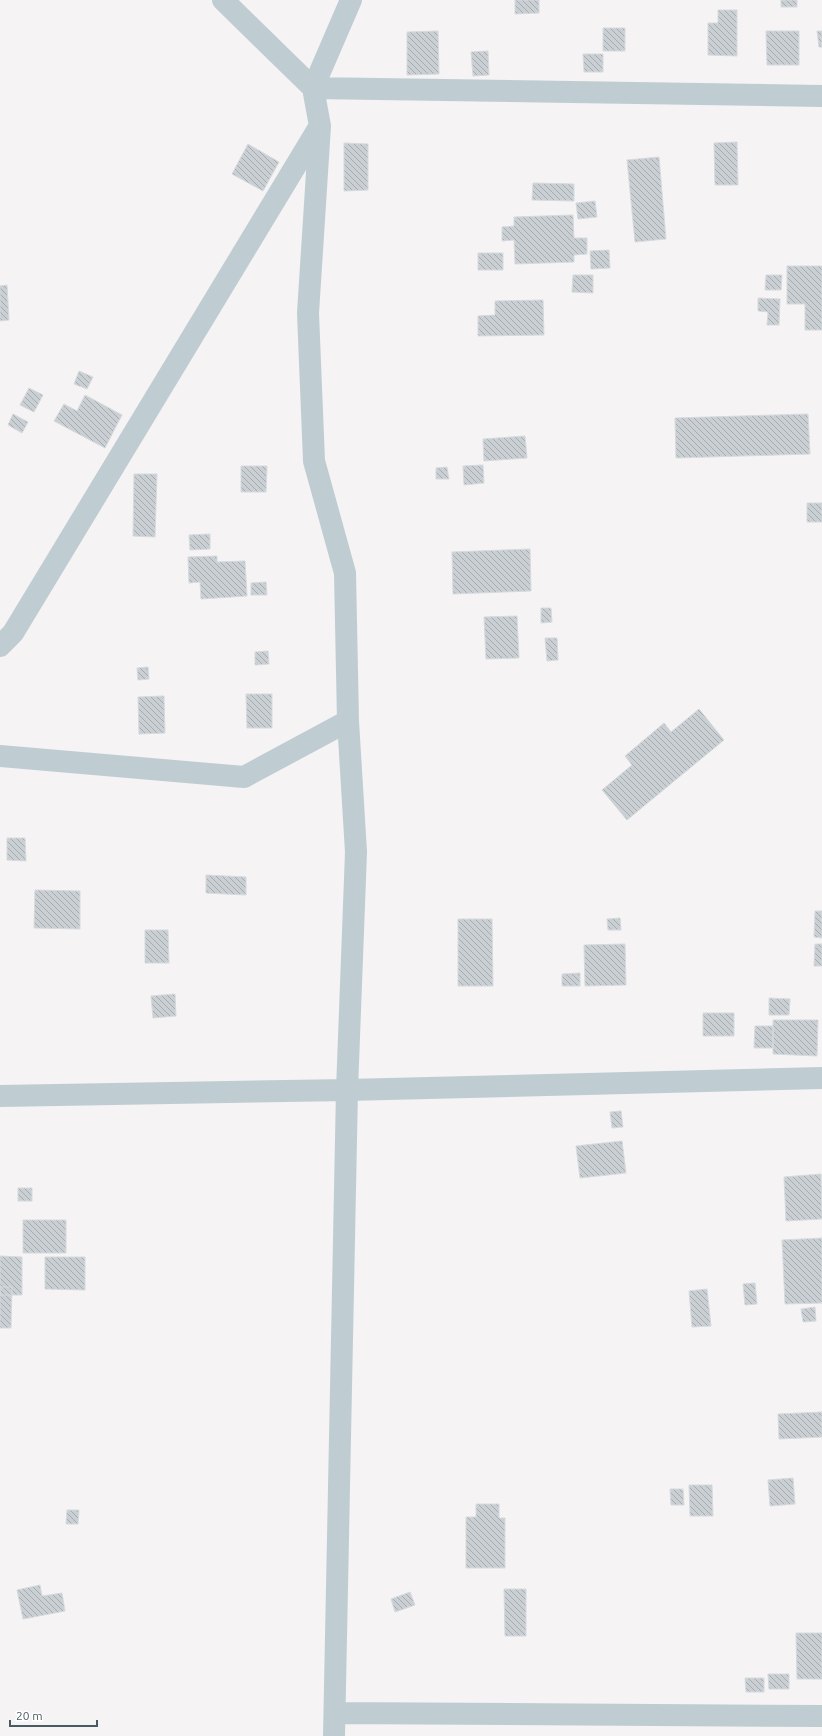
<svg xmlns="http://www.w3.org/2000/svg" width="822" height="1736" font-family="Ubuntu,sans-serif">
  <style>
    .building { fill: url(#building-back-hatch); stroke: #d6dadf }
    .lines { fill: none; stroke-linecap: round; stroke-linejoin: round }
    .street { stroke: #bfcdd3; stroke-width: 22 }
  </style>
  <defs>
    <pattern id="building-back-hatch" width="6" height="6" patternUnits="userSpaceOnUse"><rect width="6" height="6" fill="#c9cfd3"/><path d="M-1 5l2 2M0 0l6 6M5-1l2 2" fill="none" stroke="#a5abaf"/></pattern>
  </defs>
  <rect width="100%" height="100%" fill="#f5f3f3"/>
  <path class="building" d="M515 0H539V13L515 14Z
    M781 0H797V7H781Z
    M718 10H737V56L708 55V23H718Z
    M603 28H625V51H603Z
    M438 31 439 74 407 75V32Z
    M766 31H799V65H767Z
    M817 31H822V47H819Z
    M488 51 489 75 473 76 471 52Z
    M583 54H603V72H584Z
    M737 142 738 185H715L714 143Z
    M344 143 368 144V190L344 191Z
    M248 144 279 162 263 191 232 174Z
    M659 157 666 239 635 242 627 160Z
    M533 183 574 184V201L532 200Z
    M595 201 597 217 578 219 576 203Z
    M573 215 574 238H587V254L574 255V262L515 264 514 240 502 241V227L514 226V217Z
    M609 250 610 268 591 269 590 251Z
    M478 253H503V270H478Z
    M787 266H822V330H805V304H787Z
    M573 275H593V293L572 292Z
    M766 275H782L781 290H765Z
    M7 285 9 320 0 321V286Z
    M758 298 780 299 779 325H767L768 312 758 311Z
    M543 300 544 335 478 336V316L495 315V301Z
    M79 371 93 377 87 389 74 384Z
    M29 388 43 395 34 412 20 405Z
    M85 395 122 415 105 448 54 421 64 404 77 411Z
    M13 414 28 422 22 433 8 425Z
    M808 414 810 454 676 458 675 418Z
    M525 436 527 458 484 461 483 439Z
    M483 465 484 483 464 485 463 466Z
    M241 466H267L266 492H241Z
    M447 467 449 479H436V468Z
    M134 474H157L155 537 133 536Z
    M807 503H822V522H807Z
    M210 534V549L190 550 189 535Z
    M530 549 531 591 453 594 452 552Z
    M217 556V562L245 561 247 596 201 599 200 582 189 583 188 557Z
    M266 582 267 595H251V583Z
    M541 608H551L552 622 541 623Z
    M517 616 519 658 486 659 484 617Z
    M545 638H557L558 660 547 661Z
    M268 651 269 664 255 665V652Z
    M148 667 149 679 138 680 137 668Z
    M246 694H272V728H247Z
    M164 696 165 733 139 734 138 697Z
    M699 709 724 740 627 820 602 790 632 765 625 756 664 723 671 732Z
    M7 838H25L26 861 7 860Z
    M206 875 246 877V895L206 893Z
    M35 890 80 891V929L34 928Z
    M815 911H822V938L814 937Z
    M620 918 621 930H608L607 919Z
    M458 919H492L493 986H458Z
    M145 930H168L169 963H145Z
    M625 944 626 985 585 986 584 945Z
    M815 944H822V966H814Z
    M580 973V986H562V974Z
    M175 994 176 1016 153 1018 151 996Z
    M769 998 790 999 789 1015H769Z
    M703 1013H734V1036H703Z
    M773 1020H818L817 1056 773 1054Z
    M755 1026H773V1048H754Z
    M621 1111 623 1127 612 1128 610 1112Z
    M622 1141 626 1173 580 1178 576 1146Z
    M821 1174 822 1219 786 1221 784 1177Z
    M18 1188H32V1201H18Z
    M23 1220H66V1253H23Z
    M822 1238V1303L785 1304 782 1240Z
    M0 1256 22 1257V1295H0Z
    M45 1257H85V1290L45 1289Z
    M755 1283 757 1304 745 1305 743 1284Z
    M0 1287H12L11 1328H0Z
    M707 1289 711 1326 692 1327 689 1291Z
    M815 1307 816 1321 803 1322 801 1309Z
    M822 1412V1437L779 1439 778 1414Z
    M793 1478 795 1504 770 1506 768 1480Z
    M689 1485H712L713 1516H690Z
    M670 1489H683L684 1505H671Z
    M476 1504H499V1518H505V1568H466V1517H476Z
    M67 1510H79L78 1524H66Z
    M40 1585 42 1596 62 1593 65 1611 23 1619 17 1590Z
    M504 1589H526V1636H505Z
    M410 1592 415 1605 395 1612 391 1599Z
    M796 1633H822V1679H797Z
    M768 1674H789V1689H769Z
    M745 1678H764V1692H746Z"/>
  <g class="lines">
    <path class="street" d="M223 0 313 88 320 126 308 313 314 461 345 573 348 721 356 852 347 1090 334 1736
      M351 0 313 88 822 96
      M0 646 13 633 318 129
      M0 756 244 777 348 721
      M0 1096 347 1090 822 1078
      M335 1713 822 1716"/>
  </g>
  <path d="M10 1720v6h87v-6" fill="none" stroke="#485b63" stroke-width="2"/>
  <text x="16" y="1720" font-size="12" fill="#485b63" stroke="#ffffff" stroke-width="3" paint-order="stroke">20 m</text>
</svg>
